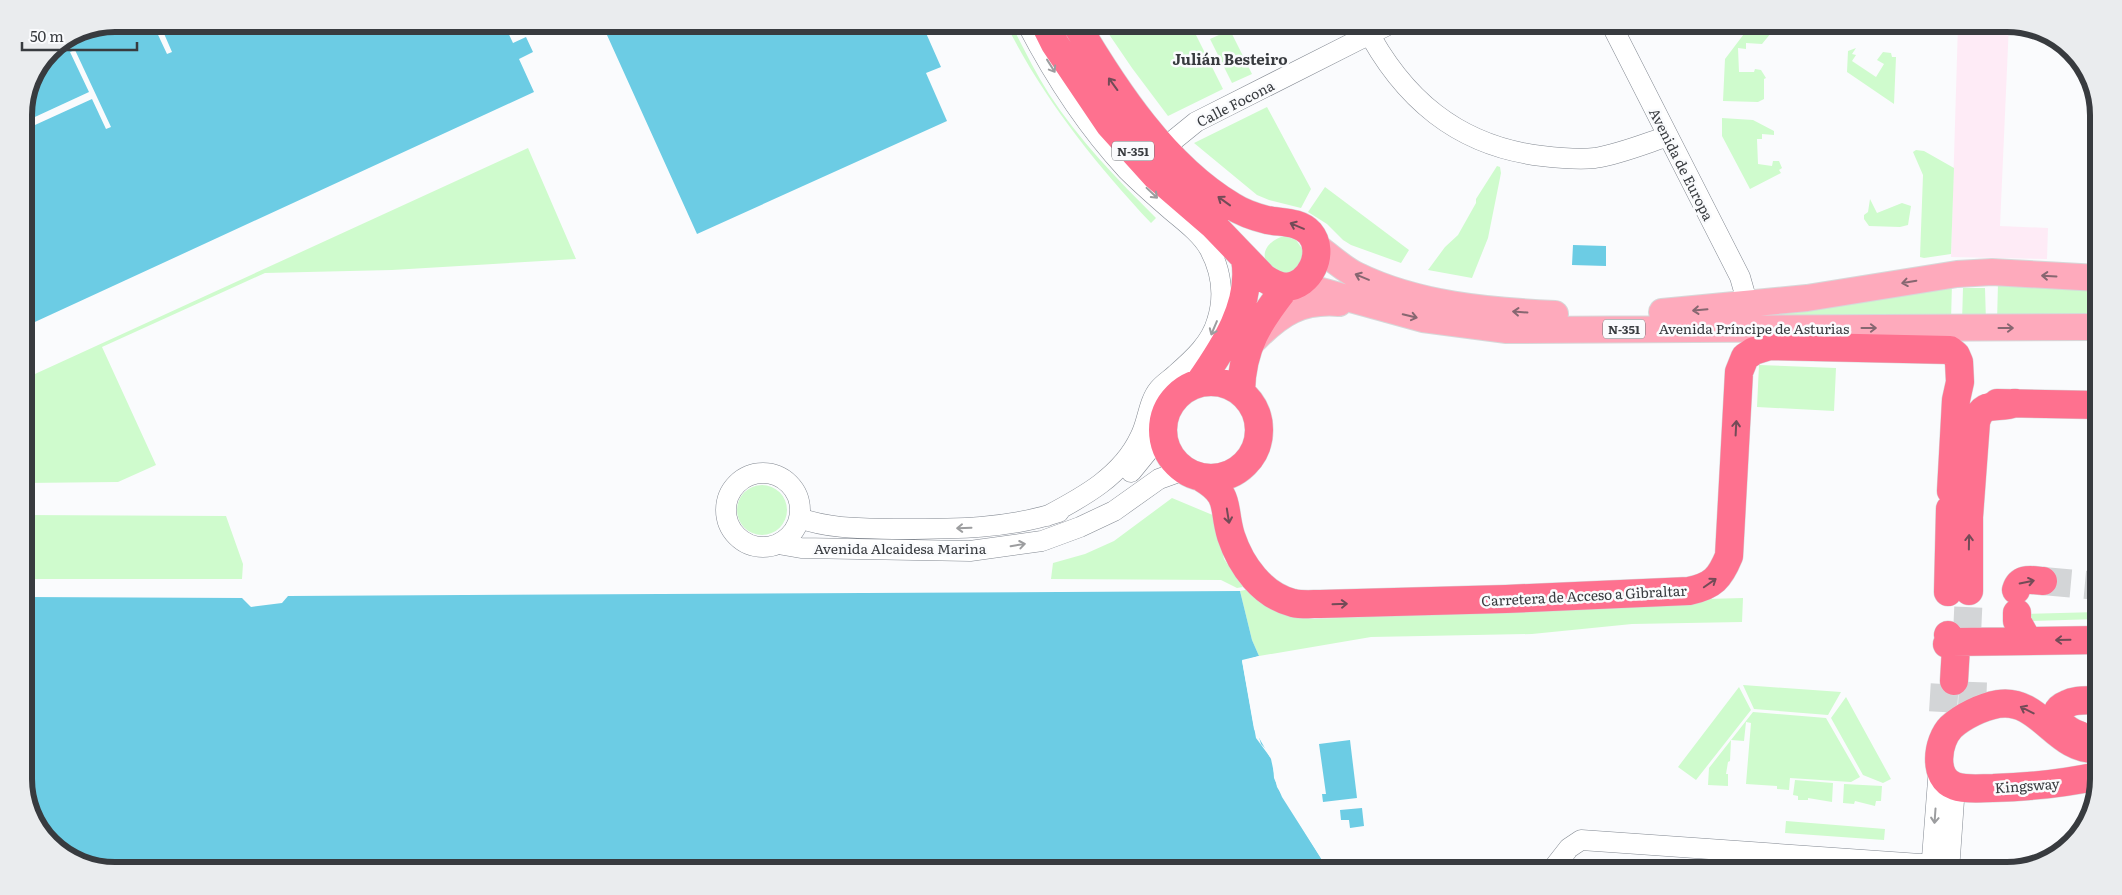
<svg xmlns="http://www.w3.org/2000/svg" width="2122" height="895" font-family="Literata,serif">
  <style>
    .commercial { fill: #feebf6 }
    .green { fill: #cffbcd }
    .water { fill: #6ccce4 }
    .pier { fill: #fafbfd }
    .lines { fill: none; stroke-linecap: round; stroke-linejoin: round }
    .highway-tunnel { stroke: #d3d5d7; stroke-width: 28; stroke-dasharray: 28 14; stroke-linecap: butt }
    .minor-casing { stroke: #828891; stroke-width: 21 }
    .major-casing { stroke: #d7d8d9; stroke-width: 28 }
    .highway-casing { stroke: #d7d8d9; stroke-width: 29 }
    .minor { stroke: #fff; stroke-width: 20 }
    .major { stroke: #feaabc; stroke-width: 26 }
    .highway { stroke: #fe718f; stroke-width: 28 }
    .oneway { stroke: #9c9d9f }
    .oneway2 { stroke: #734b57 }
    .oneway3 { stroke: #876771 }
    .labels { text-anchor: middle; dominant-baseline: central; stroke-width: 5; stroke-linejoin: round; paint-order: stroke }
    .shield { fill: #fafbfd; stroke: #727578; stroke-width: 1 }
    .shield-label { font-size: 12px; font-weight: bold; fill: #383b3f }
    .street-label { font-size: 14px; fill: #383b3f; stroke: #fafbfd }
    .neighbourhood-label { font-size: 15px; font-weight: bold; fill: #383b3f; stroke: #fafbfd }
    .rim { fill: none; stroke: #383b3f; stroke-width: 6 }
  </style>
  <rect width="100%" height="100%" fill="#fafbfd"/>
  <path class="commercial" d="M1958 24H2009L2000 226 2048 228 2047 259 1951 257Z"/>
  <path class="green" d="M1006 24H1011C1023 47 1035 72 1049 94 1079 140 1117 179 1156 218L1151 223C1094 162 1043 98 1006 24Z
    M1102 24H1205L1207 29 1196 35 1223 89 1168 116 1132 68Z
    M1757 24 1771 33 1762 44 1746 43V49L1738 48 1739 72H1754L1755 69 1761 70 1766 78 1764 79V99L1758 102 1723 101 1725 59 1750 26Z
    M1230 30 1252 74 1232 83 1210 39Z
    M1856 48 1852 54 1856 55 1852 61 1876 77 1884 64 1877 60 1883 52 1891 53 1892 57H1896L1894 104 1847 72 1848 51Z
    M1267 107 1311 189 1301 208 1269 200 1257 195 1194 143Z
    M1722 118 1753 120 1774 131V135L1762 134V139H1757L1758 164 1772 166 1773 161H1779L1782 168 1779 170 1781 173 1750 189 1722 136Z
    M528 148 576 259 392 270 265 273 102 347 156 465 118 482 24 483V379Z
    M1916 150 1924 151 1954 168 1951 254 1924 258 1920 257 1923 175 1913 152Z
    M1497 166 1500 167 1501 173 1488 238 1472 278 1428 270 1445 247 1458 235 1476 203V199Z
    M1325 187 1409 250 1401 263 1351 245 1343 240 1327 224 1308 212Z
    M1870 199 1877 213 1902 203 1911 206 1908 225 1900 227 1869 226 1864 219V215L1868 212Z
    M1285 236 1296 240 1303 250 1300 267 1285 275C1279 272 1270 268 1267 263 1259 250 1273 238 1285 236Z
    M1952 283 1951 321 1689 317Z
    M1998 283 2098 288V322H1997Z
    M1963 288H1985L1986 322H1962Z
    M1759 365 1836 368 1834 411 1757 407Z
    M737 510a25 25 0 1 1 50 0a25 25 0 1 1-50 0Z
    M1172 498 1215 516 1224 559 1243 587 1237 588 1221 580 1051 579 1053 563 1085 554 1114 541Z
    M24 515 226 516 243 564 242 579H24Z
    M1250 589 1301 617 1313 619 1684 605 1705 599 1743 598 1742 622 1632 624 1532 634 1371 637 1259 656 1252 640 1240 591Z
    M2098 612V619L2031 621 2025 614Z
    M1743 685 1841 692 1828 715 1754 709Z
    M1739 687 1751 710 1696 780 1678 767Z
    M1846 697 1891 779 1883 783 1863 775 1831 718Z
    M1753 712 1826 718 1860 777 1851 782 1790 778 1789 790 1777 789V786L1746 784 1751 723 1746 722 1744 741 1731 740 1730 761 1728 762 1726 774H1728V786L1708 785 1709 768Z
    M1795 780 1833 783 1832 802 1808 798V800H1798V796L1793 795Z
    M1844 784 1882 786 1881 801H1876L1875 806 1855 801 1854 804 1843 803Z
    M1786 821 1885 829 1884 840 1785 833Z"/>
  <path class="water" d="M116 24H504L513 43 526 37 533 52 519 59 534 92 24 327V110L51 50 81 31Z
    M602 24H922L941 67 926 73 947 121 697 234Z
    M1573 245 1606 246V266L1572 265Z
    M1240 591 1252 640 1259 656 1242 661 1254 729 1271 759 1277 787 1329 871H116L81 864 43 835 24 786V597L242 598 251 607 282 603 288 596Z
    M1350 740 1357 798 1323 802 1322 794H1326L1319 744Z
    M1362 808 1364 826 1350 828 1349 820H1341L1340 810Z"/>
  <path class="pier" d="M153 24H175L162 29 172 52 167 54Z
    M75 50 111 127 106 129 92 99 24 130V122L89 92 70 52Z
    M1259 656V658L1245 662 1259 737 1261 744 1270 753 1272 756 1270 757 1256 738 1242 660Z
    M1275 763 1277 777 1284 796 1331 871H1329L1282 797 1274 778 1273 764Z"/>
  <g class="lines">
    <path class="highway-tunnel" d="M2043 581 2098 586
      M1967 635 1969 591
      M1972 707 1973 682
      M1943 712 1945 680"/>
    <defs>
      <path id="minor" d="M1027 24C1054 76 1087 127 1127 170 1141 184 1157 198 1172 211 1185 222 1200 233 1209 248 1221 270 1225 296 1217 321 1211 343 1193 359 1176 374 1171 379 1164 383 1159 389 1148 402 1148 422 1140 437 1122 476 1083 497 1047 516
        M1364 24C1402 98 1457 146 1542 156 1559 158 1577 160 1595 158 1620 154 1644 144 1668 136
        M1611 24 1740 277 1748 305
        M1164 148 1196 122 1390 24
        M1131 472 1153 445 1163 429
        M726 510a37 37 0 1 1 74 0a37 37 0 1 1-74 0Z
        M799 518C834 530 864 528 901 529 955 529 1007 529 1059 512
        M778 544 801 548 970 551 1042 541 1080 527 1114 511 1159 479 1184 470
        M1551 871 1569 848 1581 840 1949 866
        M1931 871 1939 767
        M1949 871 1955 786"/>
      <path id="major" d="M1316 246C1329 256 1342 268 1356 275 1417 305 1489 311 1555 314
        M1296 284 1423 319 1507 330 2098 327
        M1662 312 1807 298 1957 274 1992 272 2098 278
        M1255 339C1281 313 1301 300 1339 303"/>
      <path id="highway" d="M1045 24 1055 44 1109 124 1156 176 1214 226 1264 278C1270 282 1277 286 1285 287 1310 287 1326 252 1310 233 1299 221 1282 223 1267 220 1255 217 1243 213 1232 206 1165 166 1115 90 1076 24
        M1163 430a48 48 0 1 1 96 0a48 48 0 1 1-96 0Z
        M1199 383C1224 347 1253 304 1245 259
        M1241 391C1242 347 1259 321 1286 287
        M1997 403 2098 405
        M1202 478C1232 496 1222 507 1231 536 1241 566 1262 595 1293 603 1302 605 1312 604 1320 604L1506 599 1689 591C1713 586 1720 578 1729 556L1739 372 1745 357 1754 351 1770 346 1950 350 1956 355 1959 362 1960 382 1956 400 1951 491
        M2016 590C2020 577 2031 580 2043 581
        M1969 591V517L1976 422C1983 399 1998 410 2015 403
        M1948 592 1950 509
        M2017 613V621L2028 641
        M1948 635 1956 647 1954 681
        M1947 644 1952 642 2098 640
        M2079 735C2066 731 2044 713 2067 704 2076 699 2088 701 2098 700
        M2098 749C2056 752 2040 697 1998 704 1982 707 1963 716 1951 727 1937 741 1932 778 1955 786 1966 790 1981 788 1993 788 2031 787 2061 784 2098 776"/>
    </defs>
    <use href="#minor" class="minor-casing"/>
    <use href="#major" class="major-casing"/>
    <use href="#highway" class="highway-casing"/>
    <use href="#minor" class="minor"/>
    <use href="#major" class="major"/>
    <use href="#highway" class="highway"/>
  </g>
  <defs><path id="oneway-shaft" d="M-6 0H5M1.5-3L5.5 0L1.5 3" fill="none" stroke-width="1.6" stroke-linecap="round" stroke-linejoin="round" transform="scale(1.25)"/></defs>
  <g class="oneway">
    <use href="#oneway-shaft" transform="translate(1051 66) rotate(58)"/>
    <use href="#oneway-shaft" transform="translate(1152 193) rotate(43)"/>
    <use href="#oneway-shaft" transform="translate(1214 328) rotate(113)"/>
    <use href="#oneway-shaft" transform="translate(964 528) rotate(178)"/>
    <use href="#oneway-shaft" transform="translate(1018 545) rotate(-9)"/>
    <use href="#oneway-shaft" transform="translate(1935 816) rotate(94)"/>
  </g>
  <g class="oneway2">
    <use href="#oneway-shaft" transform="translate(1113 84) rotate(-126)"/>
    <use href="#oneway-shaft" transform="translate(1224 201) rotate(-144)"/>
    <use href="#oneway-shaft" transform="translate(1297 226) rotate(-157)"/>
    <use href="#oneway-shaft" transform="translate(1736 428) rotate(-87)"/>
    <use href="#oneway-shaft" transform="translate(1228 516) rotate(81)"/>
    <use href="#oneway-shaft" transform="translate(1969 542) rotate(-89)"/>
    <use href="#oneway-shaft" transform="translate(2027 582) rotate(-12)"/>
    <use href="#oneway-shaft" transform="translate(1710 583) rotate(-35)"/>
    <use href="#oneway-shaft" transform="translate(1340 604) rotate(-2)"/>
    <use href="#oneway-shaft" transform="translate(2063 640) rotate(179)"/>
    <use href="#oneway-shaft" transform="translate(2027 710) rotate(-153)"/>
  </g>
  <g class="oneway3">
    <use href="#oneway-shaft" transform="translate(2049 276) rotate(-177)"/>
    <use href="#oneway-shaft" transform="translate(1362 277) rotate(-157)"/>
    <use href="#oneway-shaft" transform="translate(1909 282) rotate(170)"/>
    <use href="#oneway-shaft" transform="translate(1700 310) rotate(175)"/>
    <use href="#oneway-shaft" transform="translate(1520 312) rotate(-176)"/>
    <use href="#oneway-shaft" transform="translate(1410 316) rotate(14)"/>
    <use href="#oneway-shaft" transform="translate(1869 328)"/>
    <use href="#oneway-shaft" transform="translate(2006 328)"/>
  </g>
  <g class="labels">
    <g class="shield">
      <rect x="1112" y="141.5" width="42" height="19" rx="4"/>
      <rect x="1603" y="319.5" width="42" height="19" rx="4"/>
    </g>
    <g class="shield-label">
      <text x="1133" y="151">N-351</text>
      <text x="1624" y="329">N-351</text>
    </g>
    <g class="street-label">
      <text transform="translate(1235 103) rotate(-27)">Calle Focona</text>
      <text transform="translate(1682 164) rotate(63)">Avenida de Europa</text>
      <text x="1754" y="328">Avenida Príncipe de Asturias</text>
      <text x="900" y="548">Avenida Alcaidesa Marina</text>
      <text transform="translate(1584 595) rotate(-3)">Carretera de Acceso a Gibraltar</text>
      <text transform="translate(2027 785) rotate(-4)">Kingsway</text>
    </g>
    <g class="neighbourhood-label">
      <text x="1230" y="58">Julián Besteiro</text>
    </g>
  </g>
  <path d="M0 0H2122V895H0ZM115 32H2007A83 83 0 0 1 2090 115V779A83 83 0 0 1 2007 862H115A83 83 0 0 1 32 779V115A83 83 0 0 1 115 32Z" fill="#eaecee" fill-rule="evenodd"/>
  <path class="rim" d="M115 32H2007A83 83 0 0 1 2090 115V779A83 83 0 0 1 2007 862H115A83 83 0 0 1 32 779V115A83 83 0 0 1 115 32Z"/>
  <path d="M22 42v8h115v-8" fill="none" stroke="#383b3f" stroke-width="2.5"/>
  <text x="30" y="42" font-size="15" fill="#383b3f" stroke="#fafbfd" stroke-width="4" paint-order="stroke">50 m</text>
</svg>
